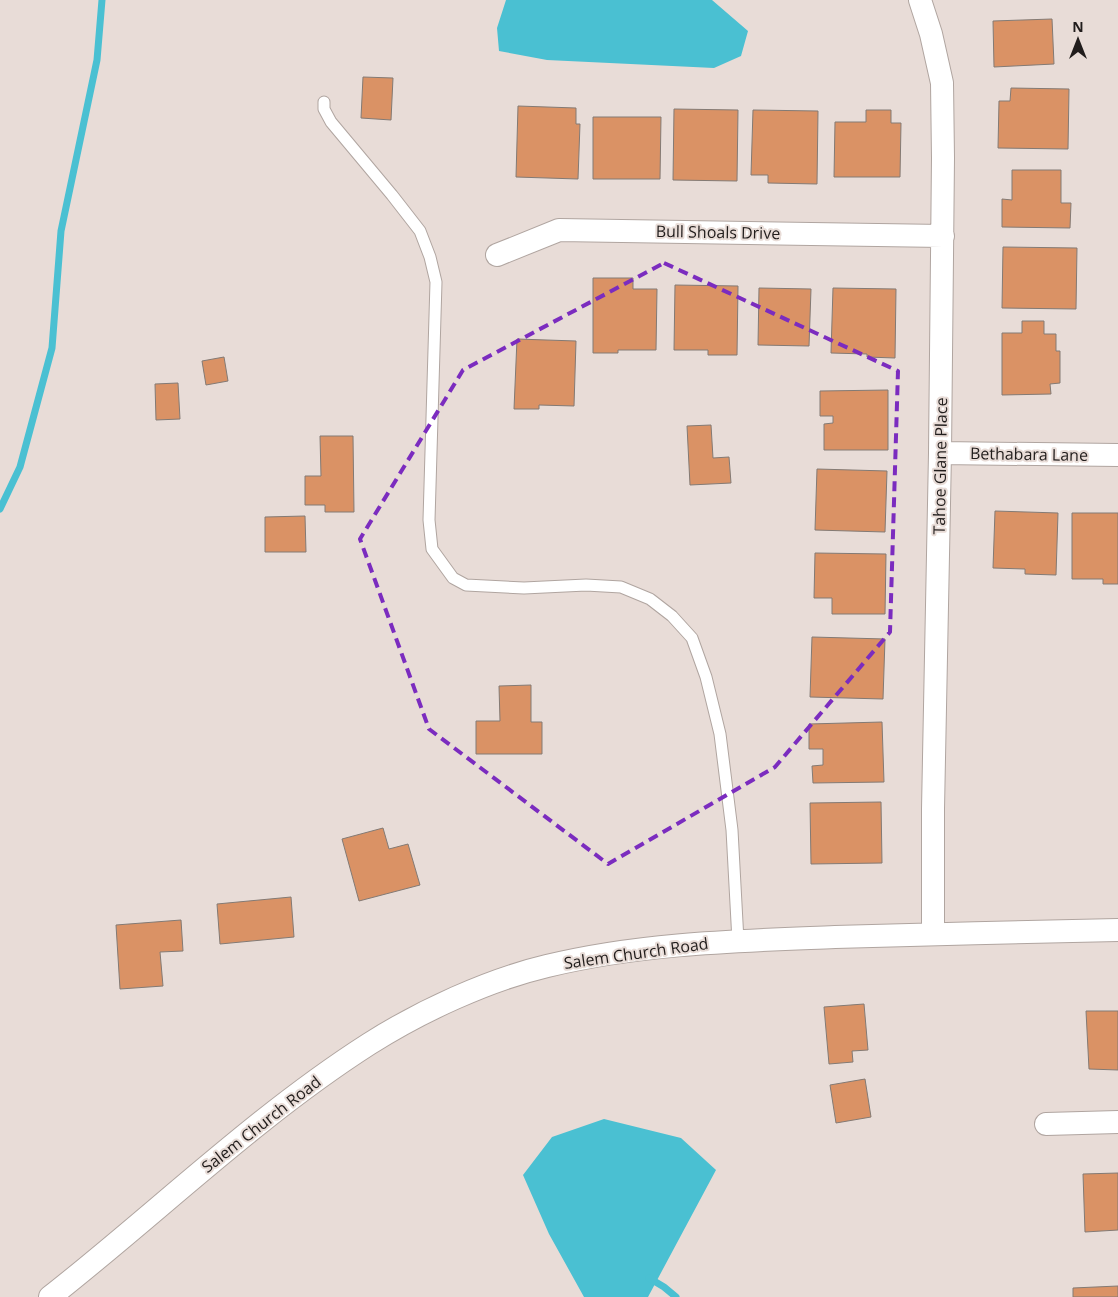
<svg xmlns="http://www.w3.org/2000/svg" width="1118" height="1297" font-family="'Open Sans',sans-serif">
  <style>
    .water { fill: #4ac0d2 }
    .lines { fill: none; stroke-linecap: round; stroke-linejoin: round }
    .stream { stroke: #4ac0d2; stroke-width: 7 }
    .building { fill: #da9265; stroke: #837a74 }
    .service-casing { stroke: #b0a5a0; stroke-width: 13 }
    .minor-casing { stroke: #b0a5a0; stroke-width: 24 }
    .service { stroke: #fff; stroke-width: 11 }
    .minor { stroke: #fff; stroke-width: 22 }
    .marked { fill: none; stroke: #7b2cbf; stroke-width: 4; stroke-dasharray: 10 6; stroke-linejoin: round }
    .labels { text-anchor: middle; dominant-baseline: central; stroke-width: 4; stroke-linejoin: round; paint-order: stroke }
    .street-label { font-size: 16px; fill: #211d1c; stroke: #e8dcd7 }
  </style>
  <rect width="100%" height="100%" fill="#e8dcd7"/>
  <path class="water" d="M506 0H712L748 31 741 56 714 68 547 60 499 51 497 28Z
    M604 1119 681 1138 716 1170 648 1297H584L549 1234 523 1175 552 1137Z"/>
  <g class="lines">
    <path class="stream" d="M0 509 20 467 52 348 61 231 97 60 102 0
      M649 1278 664 1287 676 1297"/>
  </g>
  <path class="building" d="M1052 19 1054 64 994 67 993 21Z
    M363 77 393 78 391 120 361 118Z
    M1011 88 1069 89 1068 149 998 148 999 101H1010Z
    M518 106 576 108V124H580L578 179 516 177Z
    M674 109 738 110 737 181 673 180Z
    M753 110 818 111 817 184 768 183V175H751Z
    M866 110H891V123H901L900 177H834L835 122H866Z
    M593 117H661L660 179H593Z
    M1012 170H1061V203H1071L1070 228 1002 227V199L1012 200Z
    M1003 247 1077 248 1076 309 1002 308Z
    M593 278H633V289H657L656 350H618V353H593Z
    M675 285 738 286 737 355H708V350H674Z
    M759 288 811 289 809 346 758 345Z
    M833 288 896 289 895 358 867 357V354L831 353Z
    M1022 321H1044V334H1056V351H1060V383L1050 384 1051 394 1002 395V333H1022Z
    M517 339 576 341 574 406 539 405V409H514Z
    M224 357 228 381 206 385 202 361Z
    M178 383 180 419 156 420 155 384Z
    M888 390V450H824V424L833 423V416H820V391Z
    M711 425 713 458 729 457 731 483 690 485 687 426Z
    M320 436H353L354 512H325V505H305V476H321Z
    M817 469 887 471 885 532 815 530Z
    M995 511 1058 513 1056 575 1025 574V569L993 568Z
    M1072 513H1118V584H1103V579H1072Z
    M305 516 306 552H265V517Z
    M815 553 886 554 885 614H832V598H814Z
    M812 637 885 639 883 699 810 697Z
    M531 685V722H542V754H476V721H500L499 686Z
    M882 722 884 782 813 783 812 766 823 765V749H809V724Z
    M881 802 882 863 811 864 810 803Z
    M383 828 389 849 408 844 420 885 359 901 342 839Z
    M291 897 294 937 220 944 217 904Z
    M181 920 183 951 160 952 163 986 120 989 116 925Z
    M864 1004 868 1050 852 1051 853 1062 829 1064 824 1007Z
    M1086 1011H1118V1070L1089 1069Z
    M865 1079 871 1117 836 1123 830 1085Z
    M1118 1173V1230L1085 1232 1083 1174Z
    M1118 1286V1297H1073V1288Z"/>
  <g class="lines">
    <defs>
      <path id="service" d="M324 102V109L331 122 392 195 420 231 430 257 436 282 429 520 432 549 453 578 466 585 524 588 586 585 621 587 650 599 672 616 692 638 706 677 720 734 732 830 738 941"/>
      <path id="minor" d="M920 0 931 34 942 83 943 158 940 453 933 809V934
        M497 255 559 230 943 236
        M940 453 1118 455
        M1046 1124 1118 1122
        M50 1297C157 1213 255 1117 369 1044 421 1011 488 980 547 966 642 943 738 941 835 937 929 934 1024 932 1118 930"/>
    </defs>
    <use href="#service" class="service-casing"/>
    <use href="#minor" class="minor-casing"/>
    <use href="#service" class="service"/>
    <use href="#minor" class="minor"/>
  </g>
  <path class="marked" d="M664 263 898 371 890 632 775 767 608 864 429 729 360 539 463 370Z"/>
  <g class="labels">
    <g class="street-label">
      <text transform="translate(718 232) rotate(1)">Bull Shoals Drive</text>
      <text transform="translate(1029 454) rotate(1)">Bethabara Lane</text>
      <text transform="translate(940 466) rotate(-89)">Tahoe Glane Place</text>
      <text transform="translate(636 953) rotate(-8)">Salem Church Road</text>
      <text transform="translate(261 1124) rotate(-38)">Salem Church Road</text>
    </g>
  </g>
  <g transform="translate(1078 40)" stroke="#e8dcd7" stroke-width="4" paint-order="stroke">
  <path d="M0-4L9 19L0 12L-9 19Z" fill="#211d1c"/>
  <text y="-8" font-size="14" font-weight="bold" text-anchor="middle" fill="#211d1c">N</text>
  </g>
</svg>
